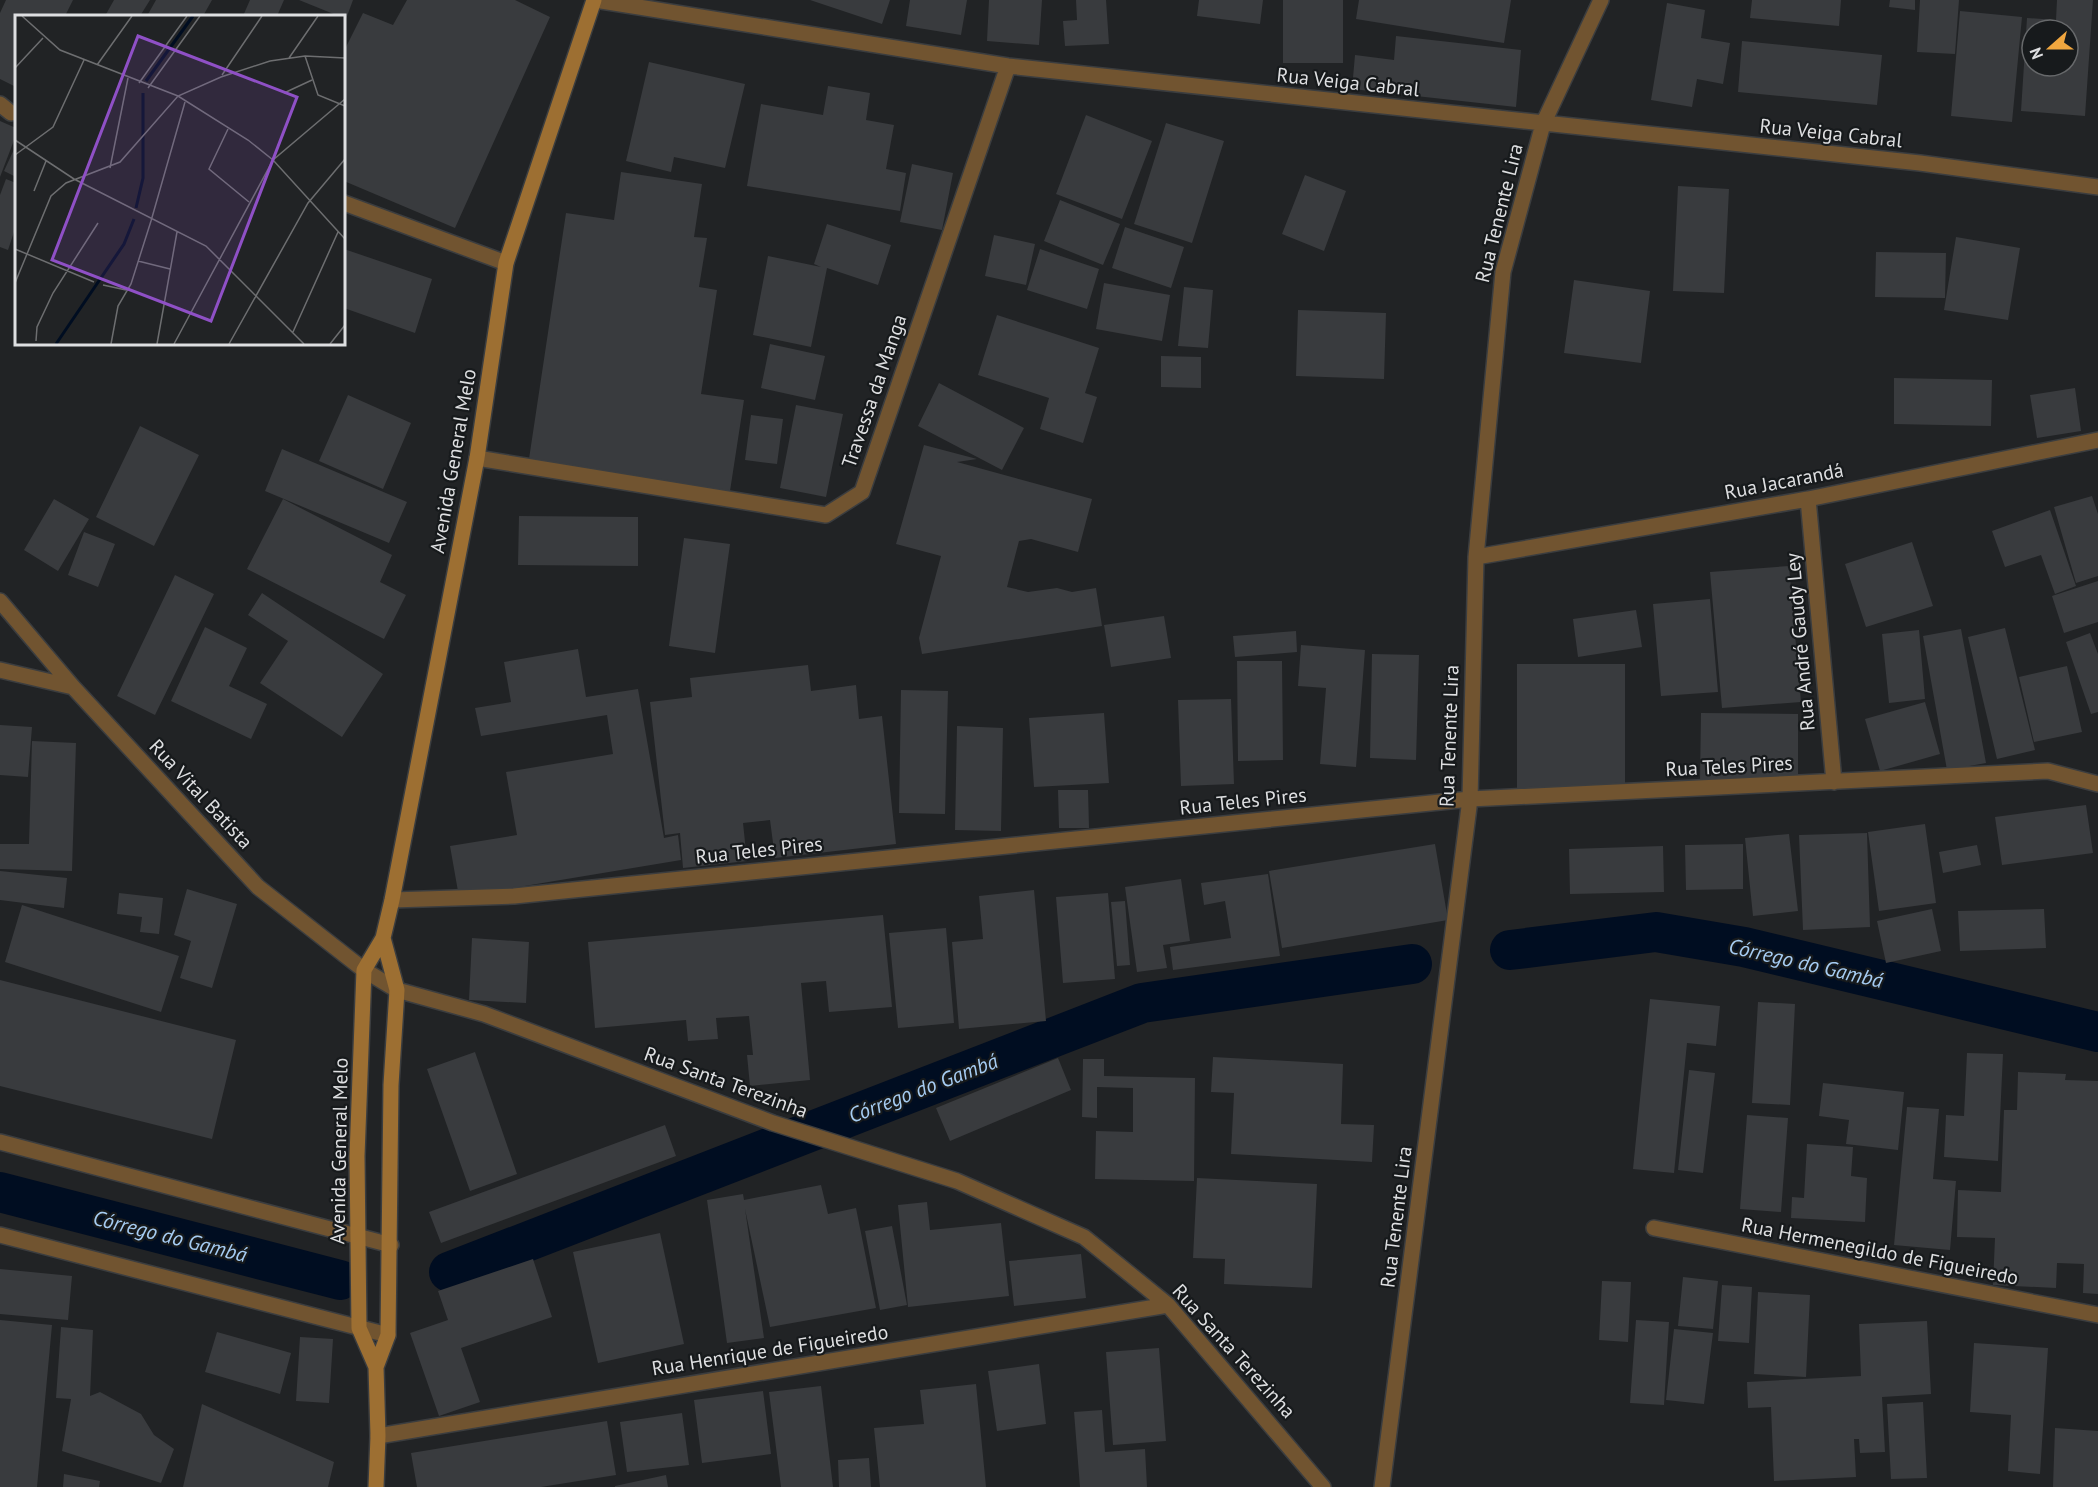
<svg xmlns="http://www.w3.org/2000/svg" width="2098" height="1487" font-family="'PT Sans',sans-serif">
  <style>
    .lines { fill: none; stroke-linecap: round; stroke-linejoin: round }
    .canal { stroke: #000d21; stroke-width: 40 }
    .building { fill: #393b3e; fill-rule: evenodd }
    .service-casing { stroke: #3b3d3f; stroke-width: 18 }
    .minor-casing { stroke: #3b3d3f; stroke-width: 18 }
    .secondary-casing { stroke: #3b3d3f; stroke-width: 18 }
    .service { stroke: #715430; stroke-width: 15 }
    .minor { stroke: #715430; stroke-width: 15 }
    .secondary { stroke: #9d6f32; stroke-width: 15 }
    .labels { text-anchor: middle; dominant-baseline: central; stroke-width: 4.5; stroke-linejoin: round; paint-order: stroke }
    .street-label { font-size: 20px; fill: #dedfe1; stroke: #171a1c }
    .water-label { font-size: 21px; font-style: italic; fill: #a6ccf2; stroke: #171a1c }
    .inset-river { fill: none; stroke: #000d21; stroke-width: 3 }
    .inset-road { fill: none; stroke: #6d6e70; stroke-width: 1.5 }
    .view { fill: #8f50c6; fill-opacity: 0.15; stroke: #8f50c6; stroke-width: 3 }
    .inset-edge { fill: none; stroke: #dedfe1; stroke-width: 3 }
  </style>
  <rect width="100%" height="100%" fill="#212325"/>
  <g class="lines">
    <path class="canal" d="M1510 950 1656 932 1744 947 2098 1032
      M0 1192 340 1280
      M449 1272 1142 1003 1412 964"/>
  </g>
  <path class="building" d="M6 0H73L65 16H16V87L0 79V13Z
    M114 0H150L140 16H105Z
    M156 0H212L203 16H147Z
    M250 0H284L277 16H243Z
    M299 0H353L346 19Z
    M407 0H515L550 17 455 228 344 181V51L363 13 393 25Z
    M810 0H890L882 24Z
    M910 0H967L961 35 906 26Z
    M989 0H1042L1039 45 987 41Z
    M1076 0H1106L1109 44 1065 46 1063 21 1077 20Z
    M1199 0H1263L1260 24 1197 16Z
    M1283 0H1343V63H1283Z
    M1359 0H1511L1504 43 1356 19Z
    M1752 0H1841L1839 26 1750 18Z
    M1890 0H1915V10L1889 7Z
    M1920 0H1959L1955 54 1917 52Z
    M2057 0H2093L2085 116 2021 111 2027 18 2056 20ZM2032 30H2068V66H2032Z
    M1667 3 1705 10 1701 38 1730 43 1723 84 1697 79 1692 107 1651 100Z
    M1960 11 2022 17 2012 122 1951 116Z
    M1396 36 1521 50 1516 107 1352 89 1355 55 1394 60Z
    M1742 41 1882 55 1877 105 1738 92Z
    M649 62 745 84 725 168 674 157 671 172 626 161Z
    M828 86 870 93 866 120 894 125 886 169 906 173 900 211 747 186 761 104 823 115Z
    M1086 115 1152 141 1122 219 1056 194Z
    M0 121 16 128V135L0 177Z
    M1166 123 1224 141 1192 243 1134 224Z
    M16 145V177L4 171Z
    M912 164 953 173 942 230 900 222Z
    M621 172 702 184 694 237 707 238 699 287 717 290 701 394 744 400 730 491 529 459 566 213 614 220Z
    M1305 175 1346 191 1324 251 1282 234Z
    M6 179 16 183V226L8 250 0 247V195Z
    M1678 186 1729 189 1724 293 1673 291Z
    M1060 200 1120 224 1103 265 1044 241Z
    M827 224 891 245 878 285 827 268 811 347 753 335 768 256 821 267 814 264Z
    M1125 227 1184 247 1171 288 1112 268Z
    M994 235 1035 244 1026 285 985 276Z
    M1956 237 2020 248 2008 320 1944 310Z
    M344 249 432 279 415 333 344 308Z
    M1040 249 1099 269 1087 309 1027 290Z
    M1876 252 1946 253 1945 298 1875 297Z
    M1574 280 1650 291 1641 363 1564 353Z
    M1104 283 1170 295 1162 341 1096 329Z
    M1184 287 1213 290 1208 348 1178 346Z
    M1298 310 1386 313 1384 379 1296 376Z
    M997 315 1099 348 1085 393 1097 397 1083 443 1040 429 1049 398 978 375Z
    M770 344 825 356 815 400 761 388Z
    M1161 356 1201 357V388L1161 387Z
    M1894 378 1992 380 1991 426 1894 424Z
    M939 383 1024 428 1002 470 918 426Z
    M2075 388 2081 431 2037 438 2030 395Z
    M348 395 411 423 383 489 319 461Z
    M796 405 843 414 826 497 780 488Z
    M751 415 783 419 777 464 745 460Z
    M140 426 199 455 154 546 96 517Z
    M924 445 977 459 957 462 1092 499 1078 552 1031 539 1019 541 1007 587 1028 592 1057 588 1072 592 1096 588 1102 626 922 654 919 638 941 556 896 544Z
    M282 449 407 502 389 543 265 491Z
    M2092 496 2098 514V576L2076 583 2054 507Z
    M54 499 89 519 58 571 24 550Z
    M283 499 392 555 380 582 406 595 384 639 247 569Z
    M2050 510 2076 586 2055 594 2041 555 2005 567 1992 531Z
    M519 516 638 517V566L518 565Z
    M84 532 115 544 98 587 68 575Z
    M684 538 730 544 715 653 669 646Z
    M1912 542 1933 606 1866 627 1845 564Z
    M1789 566 1801 702 1722 708 1710 572Z
    M175 575 214 594 155 715 117 696Z
    M2098 581V622L2064 633 2052 596Z
    M262 593 383 674 342 737 260 683 288 641 248 615Z
    M1710 599 1718 692 1661 696 1653 604Z
    M1636 610 1642 647 1578 657 1573 619Z
    M1164 616 1171 658 1111 667 1104 625Z
    M205 627 247 648 229 686 267 704 251 739 171 701Z
    M2005 628 2035 750 1997 759 1968 637Z
    M1961 629 1986 763 1947 770 1923 636Z
    M1919 630 1925 699 1889 703 1882 634Z
    M1296 631 1297 652 1235 657 1233 636Z
    M2090 633 2098 654V712L2091 714 2066 642Z
    M1301 645 1365 650 1356 767 1320 764 1326 688 1298 686Z
    M578 649 586 697 638 689 664 838 678 835 681 860 459 897 450 846 517 835 506 772 613 754 607 715 481 736 475 708 511 702 504 662Z
    M1372 654 1419 655 1416 760 1370 758Z
    M1237 661H1282L1283 760 1238 761Z
    M1517 664H1625V791L1517 792Z
    M808 665 811 691 856 685 859 719 882 716 896 844 775 858 770 820 743 823 747 861 683 868 680 833 665 835 650 702 692 697 690 678Z
    M2067 666 2082 732 2034 742 2019 677Z
    M901 690 948 691 945 814 899 813Z
    M1231 699 1234 784 1181 786 1178 700Z
    M1925 702 1940 754 1880 771 1865 719Z
    M1104 713 1109 783 1034 787 1029 718Z
    M1701 713 1798 714V781L1700 780Z
    M0 725 32 727 28 777 0 775Z
    M957 726 1003 728 1001 831 955 830Z
    M32 741 76 743 72 871 0 869V844H29Z
    M1058 790H1088L1089 828H1059Z
    M2086 805 2093 853 2002 865 1995 817Z
    M1925 824 1936 903 1879 911 1868 832Z
    M1867 833 1870 927 1803 930 1799 835Z
    M1789 834 1798 911 1753 916 1745 838Z
    M1435 844 1448 920 1282 948 1269 871Z
    M1743 844V889L1686 890 1685 845Z
    M1977 845 1981 865 1943 873 1939 852Z
    M1663 846 1664 892 1570 894 1569 849Z
    M0 871 67 878 64 908 0 900Z
    M1268 874 1280 956 1173 970 1170 947 1231 938 1225 901 1204 905 1201 883Z
    M1181 879 1190 941 1163 945 1167 968 1137 972 1125 887Z
    M187 889 237 904 212 988 180 978 191 941 174 935Z
    M1034 890 1046 1021 959 1029 952 942 983 939 979 896Z
    M119 893 163 898 159 934 140 932 142 917 117 914Z
    M1108 893 1115 979 1063 983 1056 897Z
    M1125 901 1130 965 1117 966 1111 902Z
    M22 905 179 956 161 1012 5 962Z
    M1932 909 1941 951 1886 963 1877 921Z
    M2044 909 2046 948 1960 951 1958 911Z
    M883 915 892 1007 829 1012 826 981 801 983 810 1080 750 1086 747 1055H753L749 1016 716 1018 718 1039 688 1041 686 1020 595 1028 588 942Z
    M946 928 954 1023 898 1028 889 933Z
    M472 938 529 942 526 1003 469 1000Z
    M0 980 236 1040 212 1139 0 1086Z
    M1650 999 1720 1006 1716 1046 1687 1043 1674 1173 1633 1169Z
    M1758 1002 1795 1004 1790 1105 1752 1103Z
    M475 1052 517 1174 470 1191 427 1069Z
    M1967 1053 2003 1054 1998 1161 1944 1157 1946 1115 1964 1116Z
    M1213 1057 1343 1064 1341 1124 1374 1125 1372 1162 1231 1154 1234 1093 1211 1092Z
    M1058 1058 1071 1090 950 1141 936 1108Z
    M1083 1059H1104V1076L1195 1078 1194 1181 1095 1179 1096 1131 1133 1132V1088L1097 1087V1118L1082 1117Z
    M1689 1070 1715 1073 1703 1173 1678 1170Z
    M2018 1072 2066 1074 2065 1080 2098 1081V1294L2083 1293 2084 1264 2057 1263 2056 1288 1993 1285 1995 1238 1957 1237 1958 1190 2001 1192 2004 1110H2017Z
    M1823 1083 1904 1092 1898 1150 1846 1144 1849 1120 1819 1116Z
    M1907 1107 1939 1109 1933 1179 1956 1181 1950 1250 1894 1245Z
    M1747 1115 1788 1118 1781 1212 1740 1209Z
    M665 1125 676 1156 441 1243 429 1212Z
    M1807 1144 1853 1147 1851 1176 1867 1178 1865 1222 1791 1218 1792 1197 1804 1198Z
    M1197 1178 1317 1184 1312 1288 1224 1284 1225 1259 1193 1258Z
    M821 1185 828 1214 856 1208 876 1308 770 1327 745 1209 764 1338 727 1343 707 1200 743 1194 744 1200Z
    M927 1202 930 1230 1001 1223 1009 1296 908 1307 898 1205Z
    M892 1226 907 1305 880 1310 865 1231Z
    M660 1233 684 1344 598 1363 573 1252Z
    M1081 1254 1086 1298 1014 1306 1009 1261Z
    M533 1259 552 1317 461 1348 480 1402 439 1416 410 1333 448 1320 438 1291Z
    M0 1269 72 1276 68 1320 0 1314Z
    M1683 1277 1718 1281 1713 1329 1678 1326Z
    M1602 1281 1631 1282 1628 1342 1599 1340Z
    M1722 1285 1752 1287 1749 1343 1718 1341Z
    M1758 1292 1810 1295 1806 1377 1754 1374Z
    M0 1320 52 1325 37 1487H0Z
    M1636 1320 1669 1322 1664 1405 1630 1403Z
    M1927 1321 1931 1394 1882 1397 1885 1452 1860 1453 1859 1439H1854L1856 1477 1774 1481 1771 1407 1748 1408 1747 1382 1861 1376 1859 1324Z
    M61 1327 93 1330 90 1396 100 1392 141 1414 154 1435 174 1449 161 1483 62 1451 71 1399 56 1398Z
    M1674 1329 1713 1333 1704 1404 1666 1400Z
    M217 1332 291 1353 280 1394 205 1372Z
    M300 1337 333 1339 329 1403 296 1401Z
    M1974 1343 2048 1348 2040 1474 2008 1471 2011 1415 1970 1412Z
    M1159 1348 1166 1441 1113 1445 1106 1352Z
    M1039 1364 1046 1424 997 1431 988 1371Z
    M976 1384 986 1487H880L874 1428 924 1424 920 1390Z
    M821 1386 833 1487H781L769 1392Z
    M763 1391 771 1454 702 1463 694 1400Z
    M1923 1402 1927 1478 1891 1479 1887 1404Z
    M202 1404 334 1462 328 1487H183Z
    M1102 1410 1105 1452 1145 1449 1147 1487H1080L1074 1412Z
    M682 1413 689 1465 627 1472 620 1422Z
    M607 1421 616 1475 541 1487H417L411 1453Z
    M2055 1428 2098 1431V1487H2053Z
    M869 1458 871 1487H839L838 1460Z
    M64 1474 100 1481 99 1487H63Z
    M666 1475 668 1487H615V1486Z"/>
  <g class="lines">
    <defs>
      <path id="service" d="M344 203 506 263"/>
      <path id="minor" d="M595 0 1008 66 1920 163 2098 187
        M0 104 11 113
        M477 458 826 515 862 492 1008 66
        M1808 499 1834 782
        M1476 557 1808 499 2098 440
        M0 601 73 687 258 887 364 970 397 990 484 1014 773 1123 957 1181 1084 1237 1168 1305 1323 1487
        M0 670 73 687
        M392 900 514 896 1470 799 2048 771 2098 784
        M0 1142 391 1245
        M1654 1228 2098 1315
        M0 1235 388 1335
        M378 1436 1168 1305
        M1382 1487 1470 799 1476 557 1503 272 1543 124 1601 0"/>
      <path id="secondary" d="M376 1367 388 1335 391 1085 397 990 383 938
        M376 1487 378 1436 376 1367 359 1328 357 1156 364 970 383 938 392 900 477 458 506 263 594 0"/>
    </defs>
    <use href="#service" class="service-casing"/>
    <use href="#minor" class="minor-casing"/>
    <use href="#secondary" class="secondary-casing"/>
    <use href="#service" class="service"/>
    <use href="#minor" class="minor"/>
    <use href="#secondary" class="secondary"/>
  </g>
  <g class="labels">
    <g class="street-label">
      <text transform="translate(1348 82) rotate(6)">Rua Veiga Cabral</text>
      <text transform="translate(1831 133) rotate(6)">Rua Veiga Cabral</text>
      <text transform="translate(1499 213) rotate(-76)">Rua Tenente Lira</text>
      <text transform="translate(874 391) rotate(-71)">Travessa da Manga</text>
      <text transform="translate(453 461) rotate(-80)">Avenida General Melo</text>
      <text transform="translate(1784 481) rotate(-11)">Rua Jacarandá</text>
      <text transform="translate(1800 642) rotate(-95)">Rua André Gaudy Ley</text>
      <text transform="translate(1449 736) rotate(-88)">Rua Tenente Lira</text>
      <text transform="translate(1729 766) rotate(-3)">Rua Teles Pires</text>
      <text transform="translate(201 794) rotate(47)">Rua Vital Batista</text>
      <text transform="translate(1243 801) rotate(-6)">Rua Teles Pires</text>
      <text transform="translate(759 850) rotate(-6)">Rua Teles Pires</text>
      <text transform="translate(726 1082) rotate(20)">Rua Santa Terezinha</text>
      <text transform="translate(339 1151) rotate(-89)">Avenida General Melo</text>
      <text transform="translate(1396 1217) rotate(-83)">Rua Tenente Lira</text>
      <text transform="translate(1880 1251) rotate(11)">Rua Hermenegildo de Figueiredo</text>
      <text transform="translate(770 1350) rotate(-9)">Rua Henrique de Figueiredo</text>
      <text transform="translate(1234 1351) rotate(48)">Rua Santa Terezinha</text>
    </g>
    <g class="water-label">
      <text transform="translate(1806 963) rotate(13)">Córrego do Gambá</text>
      <text transform="translate(923 1088) rotate(-21)">Córrego do Gambá</text>
      <text transform="translate(170 1236) rotate(14)">Córrego do Gambá</text>
    </g>
  </g>
  <g transform="translate(15 15)">
    <rect width="330" height="330" fill="#212325"/>
    <path class="inset-river" d="M131 66 178 1M121 193 128 163V78M41 329 109 229 119 204"/>
    <path class="inset-road" d="M7 1 45 35 163 81 233 125 258 145 330 224M290 41 303 80 330 91M274 43 303 1M82 50 117 1M0 53 28 23M207 60 247 1M124 68 172 1M133 73 185 1M269 78 297 65M213 114 194 154 234 187M0 125 59 164 191 231 289 329M0 140 38 112 69 45M95 153 113 63M19 176 31 146M0 234 79 267M123 246 155 254M0 268 36 181 51 168 105 147 163 81 206 62 255 46 290 41 330 43M88 270 111 275M278 317 323 217M21 326 22 312 38 278 83 208M96 329 103 291 116 269 136 206 170 87M142 329 162 217M159 329 258 145 330 84M214 329 293 188 330 144M315 329 330 310"/>
    <path class="view" d="M123 21 282 82 196 306 37 245Z"/>
    <rect width="330" height="330" class="inset-edge"/>
  </g>
  <g transform="translate(2050 48) rotate(249)"><circle r="28" fill="#171a1c" stroke="#67696b" stroke-width="1.5"/>
  <path d="M0-4.5L10 22L0 15L-10 22Z" fill="#f0a63f"/>
  <text y="-9" font-size="16" font-weight="bold" text-anchor="middle" fill="#dedfe1">N</text>
  </g>
</svg>
